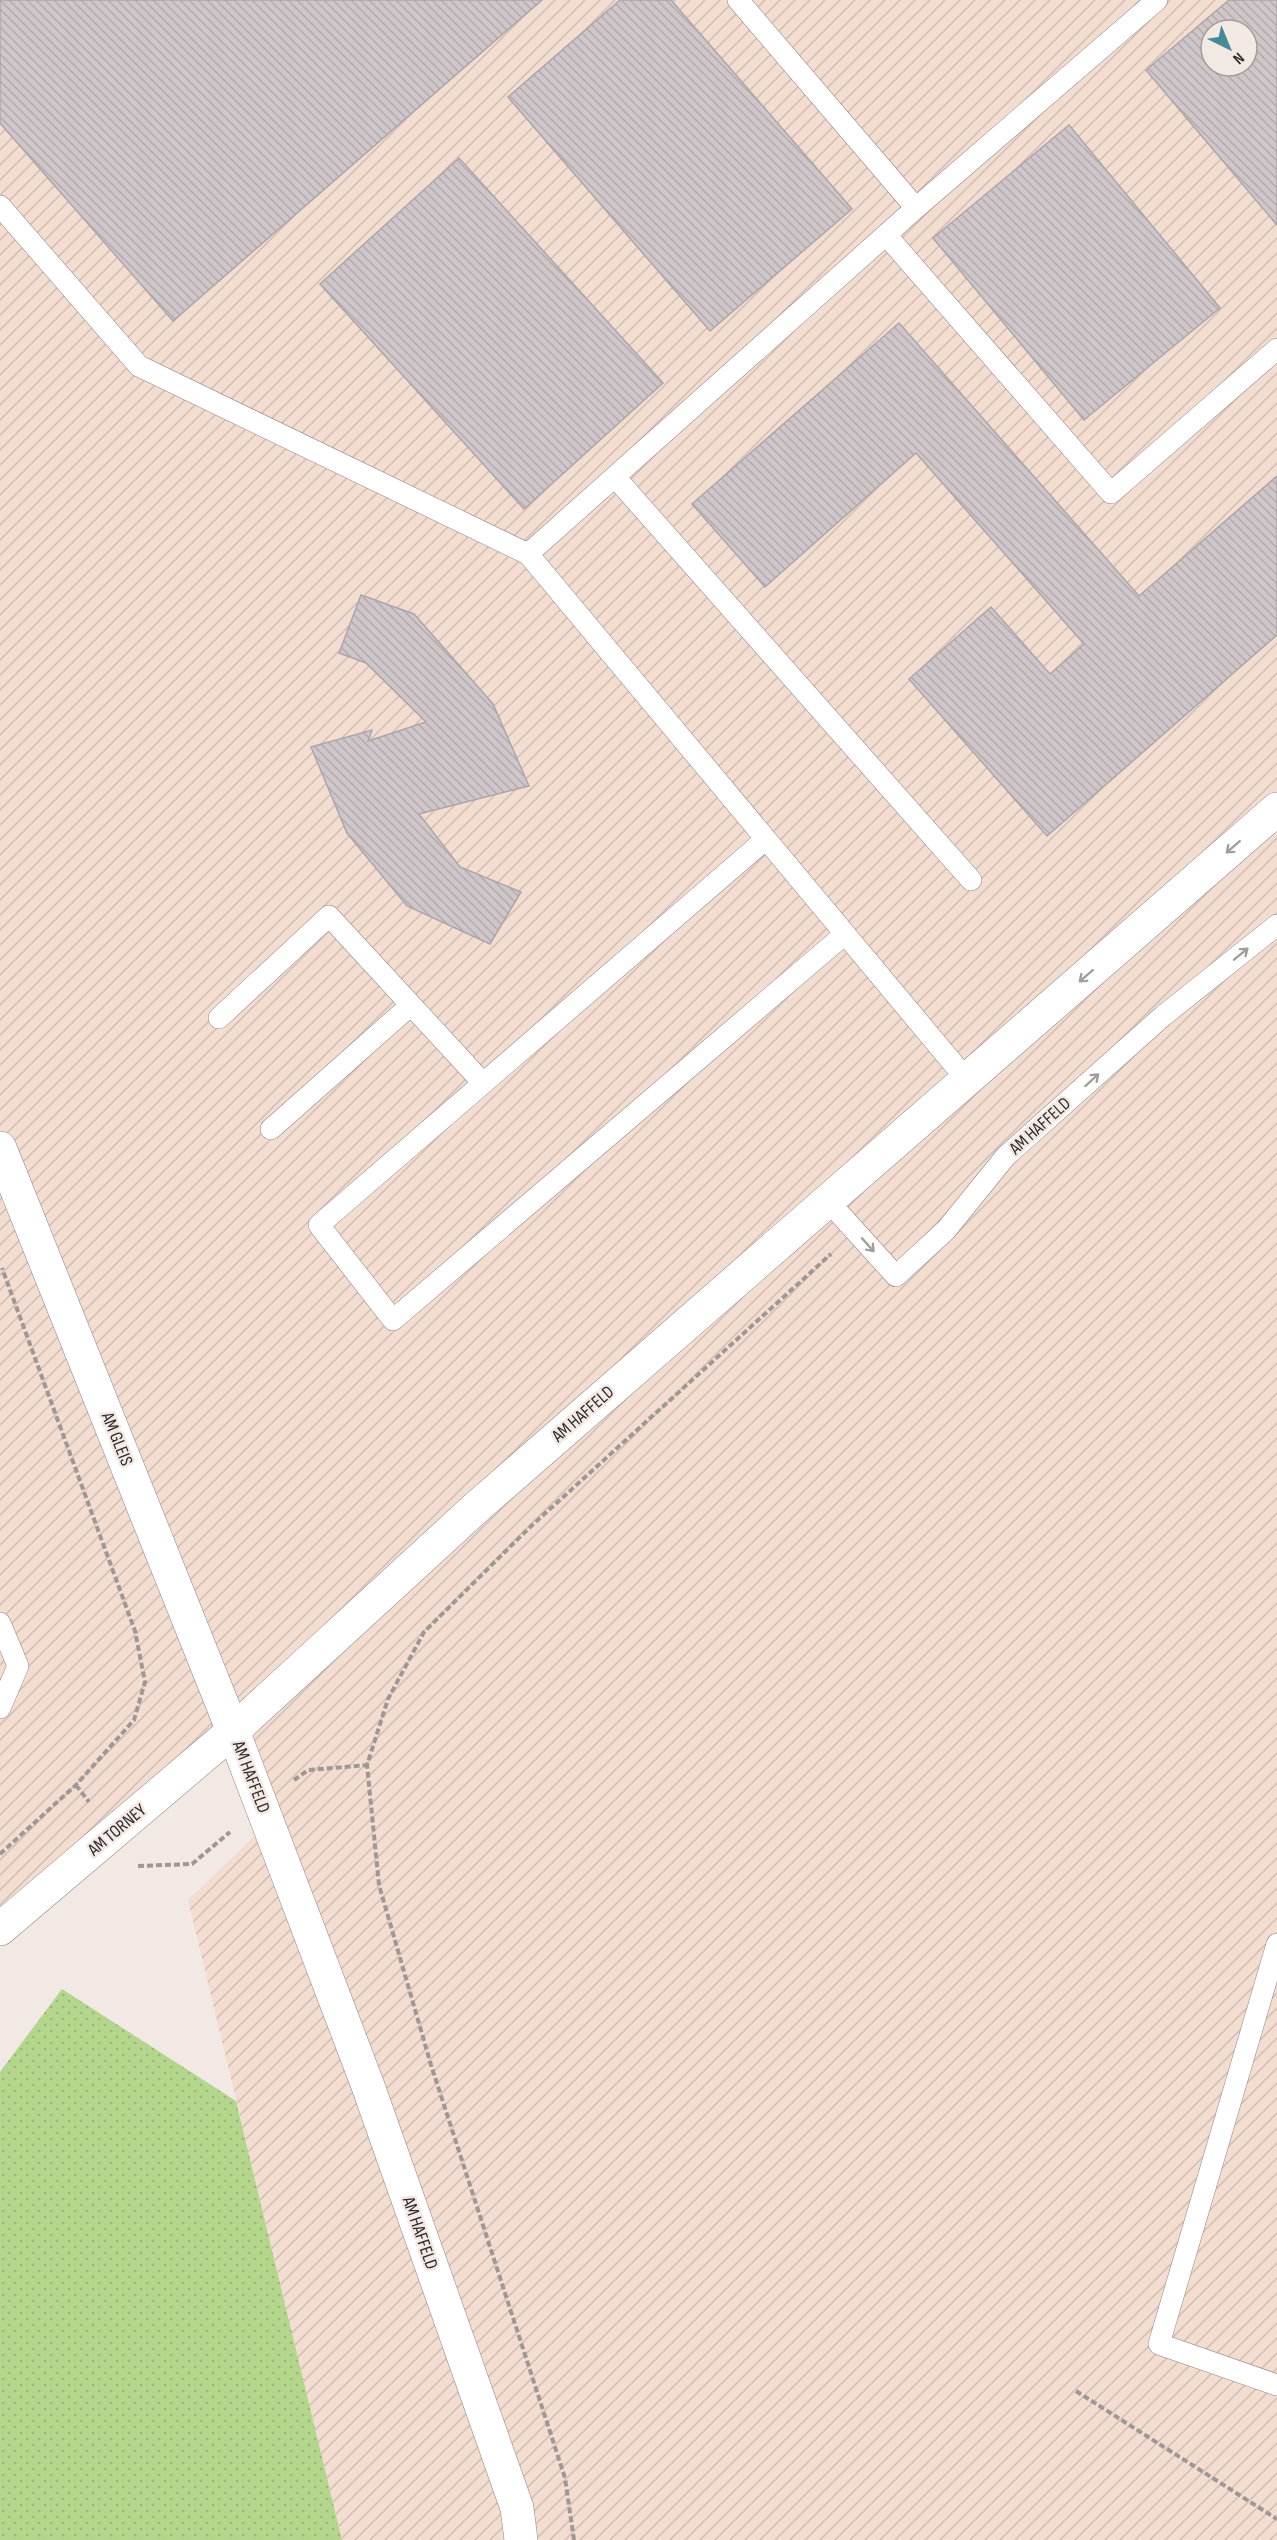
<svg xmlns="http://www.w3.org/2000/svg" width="1277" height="2540" font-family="'Sofia Sans Condensed',sans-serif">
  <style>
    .industrial { fill: url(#industrial-furrows); fill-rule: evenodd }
    .grass { fill: url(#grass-dots) }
    .building { fill: url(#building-back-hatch); stroke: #ada5a8; stroke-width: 1.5; fill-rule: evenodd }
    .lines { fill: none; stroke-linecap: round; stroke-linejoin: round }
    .service-casing { stroke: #8d8582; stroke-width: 22 }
    .minor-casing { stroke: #8d8582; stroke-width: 34 }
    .tertiary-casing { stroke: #8d8582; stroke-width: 34 }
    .path { stroke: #9e9794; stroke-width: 4; stroke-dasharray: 6 3; stroke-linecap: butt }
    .service { stroke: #fff; stroke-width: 21 }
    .minor { stroke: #fff; stroke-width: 33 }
    .tertiary { stroke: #fff; stroke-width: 33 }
    .oneway { stroke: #a09f9e }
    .labels { text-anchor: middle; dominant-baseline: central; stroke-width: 5; stroke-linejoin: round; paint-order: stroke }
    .street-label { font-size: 18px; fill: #2c2928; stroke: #f2e9e5 }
  </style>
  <defs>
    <pattern id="industrial-furrows" width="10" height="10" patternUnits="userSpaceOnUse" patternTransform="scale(1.5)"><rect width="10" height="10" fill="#f3dcd0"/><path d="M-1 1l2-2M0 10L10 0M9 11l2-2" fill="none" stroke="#d0bdb3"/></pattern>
    <pattern id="grass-dots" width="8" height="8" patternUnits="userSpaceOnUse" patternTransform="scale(1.5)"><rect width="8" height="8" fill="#b3d68c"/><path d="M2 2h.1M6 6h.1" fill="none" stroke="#9ab879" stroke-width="1.8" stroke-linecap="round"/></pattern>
    <pattern id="building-back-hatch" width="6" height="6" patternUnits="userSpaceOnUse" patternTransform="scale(1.5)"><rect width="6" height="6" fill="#cfc6c9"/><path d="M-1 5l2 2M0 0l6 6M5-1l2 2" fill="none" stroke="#b2aaad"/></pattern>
  </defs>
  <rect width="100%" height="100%" fill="#f2e9e5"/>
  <path class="industrial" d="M0 0H1277V2540H342L188 1900 268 1823 233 1731 0 1929ZM1211 30H1247V66H1211Z"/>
  <path class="grass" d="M62 1989 236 2101 342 2540H0V2072Z"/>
  <path class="building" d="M0 0H542L173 321 0 123Z
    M620 0H671L852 209 710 331 508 97Z
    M1229 0H1277V225L1146 70ZM1211 30H1247V66H1211Z
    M1069 125 1220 308 1084 420 933 238Z
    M459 158 663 383 524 509 320 284Z
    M899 323 1139 596 1277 476V635L1047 836 909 679 991 607 1050 674 1084 644 916 453 765 587 692 504Z
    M361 595 414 614 493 704 529 786 419 814 460 867 521 892 490 944 407 906 347 833 311 747 372 730 368 741 426 722 366 663 339 653Z"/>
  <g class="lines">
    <defs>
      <path id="service" d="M738 0 916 208
        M0 206 139 366 528 554 967 1080
        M886 235 1111 493 1277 349
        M615 477 971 880
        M528 554 916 208 1157 0
        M766 839 319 1225 393 1320 845 934
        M219 1018 329 916 483 1083
        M271 1129 411 1005
        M828 1201 896 1276 946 1230 1006 1156 1163 1016 1277 925
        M0 1623 18 1666 0 1708
        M1277 1944 1159 2344 1277 2385"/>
      <path id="minor" d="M0 1148 233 1731 478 1506 1277 809"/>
      <path id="tertiary" d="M0 1929 233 1731 368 2086 517 2508 521 2540"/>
    </defs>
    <use href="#service" class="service-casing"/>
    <use href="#minor" class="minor-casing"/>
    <use href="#tertiary" class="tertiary-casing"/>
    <path class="path" d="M294 1780 308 1770 367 1765
      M76 1785 89 1802
      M0 1854 76 1785 134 1720 145 1682 135 1631 2 1268
      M138 1866 192 1864 230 1832
      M1076 2391 1277 2519
      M574 2540 565 2478 431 2065 379 1885 367 1765 388 1699 424 1632 529 1528 831 1254"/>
    <use href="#service" class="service"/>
    <use href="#minor" class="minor"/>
    <use href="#tertiary" class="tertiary"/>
  </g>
  <defs><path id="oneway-shaft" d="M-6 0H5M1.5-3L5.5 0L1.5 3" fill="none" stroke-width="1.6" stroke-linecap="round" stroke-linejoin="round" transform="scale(1.5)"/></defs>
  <g class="oneway">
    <use href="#oneway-shaft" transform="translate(1233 847) rotate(139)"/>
    <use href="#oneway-shaft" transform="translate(1241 954) rotate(-39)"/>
    <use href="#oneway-shaft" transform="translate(1086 976) rotate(139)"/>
    <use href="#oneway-shaft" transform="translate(1092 1080) rotate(-42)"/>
    <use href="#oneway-shaft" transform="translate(868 1245) rotate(48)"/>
  </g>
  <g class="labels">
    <g class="street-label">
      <text transform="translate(1040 1126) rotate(-42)">AM HAFFELD</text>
      <text transform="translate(583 1414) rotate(-41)">AM HAFFELD</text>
      <text transform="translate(117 1439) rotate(68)">AM GLEIS</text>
      <text transform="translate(251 1777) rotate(69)">AM HAFFELD</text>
      <text transform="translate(117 1830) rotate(-40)">AM TORNEY</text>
      <text transform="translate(420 2233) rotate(71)">AM HAFFELD</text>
    </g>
  </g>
  <g transform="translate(1229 48) rotate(137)"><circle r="28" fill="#f2e9e5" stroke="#a39c99" stroke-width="1.5"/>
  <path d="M0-4.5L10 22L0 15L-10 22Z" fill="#468998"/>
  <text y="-9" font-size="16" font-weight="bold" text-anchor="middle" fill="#2c2928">N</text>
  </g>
</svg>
